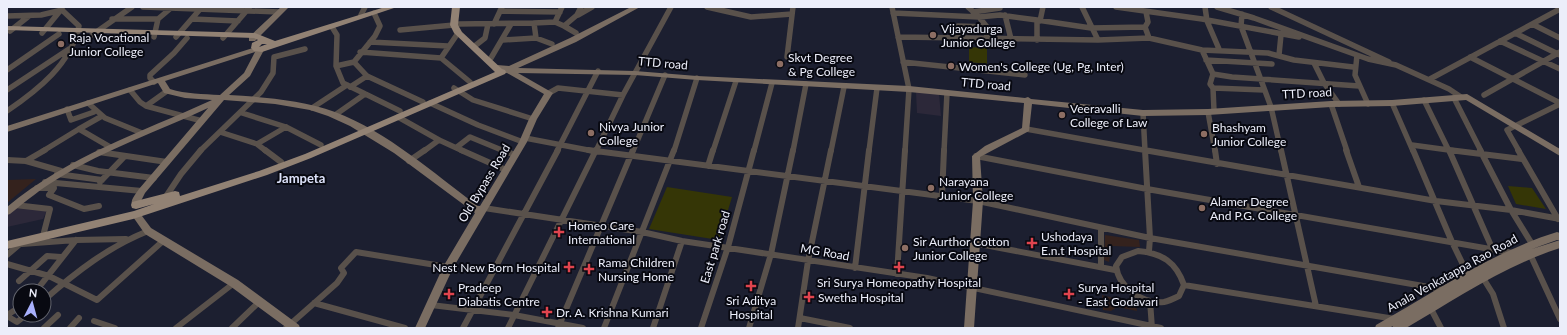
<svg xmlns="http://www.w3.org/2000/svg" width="1567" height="335" font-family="Lato,sans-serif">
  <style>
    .commercial { fill: #2c2839 }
    .education { fill: #34221d }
    .green { fill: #353606 }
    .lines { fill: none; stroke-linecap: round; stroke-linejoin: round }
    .street-far1 { stroke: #59514b; stroke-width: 5.5 }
    .street { stroke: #59514b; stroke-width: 6 }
    .secondary { fill: #7a6d62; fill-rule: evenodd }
    .primary { fill: #928274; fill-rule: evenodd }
    .education-dot { fill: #8d6e63; stroke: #080911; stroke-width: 1.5 }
    .health-dot { fill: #e0444e; stroke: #080911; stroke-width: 1.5 }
    .labels { text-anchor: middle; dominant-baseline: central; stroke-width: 4; stroke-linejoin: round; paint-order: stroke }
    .poi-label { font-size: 12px; fill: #eceefa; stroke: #080911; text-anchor: start }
    .street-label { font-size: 12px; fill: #eceefa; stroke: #080911 }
    .neighbourhood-label { font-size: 13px; font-weight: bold; fill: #dde2fa; stroke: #080911 }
  </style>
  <rect width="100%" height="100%" fill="#1c1f30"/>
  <path class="commercial" d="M916 92 939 94 941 116 917 113Z
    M14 207 47 210 43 219 7 227V214Z"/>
  <path class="education" d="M36 179 7 203V180Z
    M1105 235 1139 240 1140 247 1112 246 1109 262 1104 260Z
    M1102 295 1136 304 1137 311 1117 307 1111 311 1103 310Z"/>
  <path class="green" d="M969 47 987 48V64L969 62Z
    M1508 186 1532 188 1546 209 1516 204Z
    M667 187 732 197 719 240 649 229Z"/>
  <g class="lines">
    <path class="street-far1" d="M143 7 279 12
      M562 7 555 22 564 26
      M707 7 751 17 792 14
      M892 7 909 89 905 151
      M1082 7 1098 40
      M1116 7 1202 19 1299 37
      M1205 7 1207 21 1219 49
      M1217 7 1254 18 1368 59 1396 65 1449 89 1461 97
      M1271 7 1389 62
      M500 11 560 12
      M973 12 1000 8
      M1146 12 1148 22 1145 27 1149 38
      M374 13 380 26 375 36 354 62 367 76 423 102
      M893 13 979 17 968 7
      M1242 14 1241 26 1271 107 1281 151
      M361 15 365 7
      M578 15 592 7
      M1005 15 1011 39
      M7 16 41 15 62 10
      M112 19H158
      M192 19 238 21
      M1037 20 1091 28 1145 27
      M1040 21 1043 7
      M534 23 555 22
      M459 24 534 23 536 38 552 44
      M494 24 502 7
      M1532 24 1560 38
      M332 27 337 35 336 66 343 83 400 111
      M400 30 454 25
      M10 31 29 16
      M42 33 60 11
      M458 33 441 58 470 82
      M576 33 564 26 577 15 581 7
      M1515 33 1560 55
      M92 35 132 7
      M154 37 158 19 171 8
      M176 37 202 7
      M898 37 1098 40 1149 38 1202 50 1268 53 1294 60 1353 67
      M987 37V27L979 17 1000 15 1037 20V40
      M223 38 249 8
      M961 39 958 26 987 27
      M503 40 536 38
      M1500 41 1560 69
      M370 42 448 46
      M476 45 485 38 488 24
      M1202 50 1213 74 1232 77 1359 86
      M360 52 441 58
      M1279 55 1281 35
      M1357 55 1355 75 1368 104
      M787 57 793 7
      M1470 57 1560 103
      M491 58 511 24
      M1206 60 1272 64
      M903 62 1025 75
      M1314 63 1324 83 1339 104
      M336 66 354 62
      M7 70 59 34
      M1213 74 1210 84 1213 88 1214 111
      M1430 79 1560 9
      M154 82 150 78V75L174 53 187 38
      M350 87 367 76
      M454 88 473 100 533 119
      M1213 88 1264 90
      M7 90 69 49
      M130 90 140 102 146 106 202 121
      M549 93 558 88 623 95
      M1484 95 1560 52
      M1454 98 1481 151
      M1424 100 1449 151
      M88 103 105 118 142 133
      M430 103 478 125 523 142
      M1392 103 1413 151
      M1331 104 1347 151
      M146 106 167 91
      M312 108 347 85
      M67 109 71 120 94 112
      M7 111C38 90 71 64 79 26L62 10V7
      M1208 112 1215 151
      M242 113 286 127 321 145
      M1143 113 1145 151
      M335 115 365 94
      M398 117 439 140 463 151
      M79 129 102 116
      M1026 129 1149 151
      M220 132 257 144 266 151
      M525 138 593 151
      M257 144 286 127
      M1412 145 1456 151
      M457 147 470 137 504 151
      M43 151 79 129 110 147
      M200 151 261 92 273 73 274 57 305 49
      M424 151 439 140
      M557 151 598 71
      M596 151 623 95 671 7
      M633 151 665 75
      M674 151 697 78
      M713 151 736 81
      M754 151 772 83
      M793 151 806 84
      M831 151 844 87
      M869 151 877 88
      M944 151 947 93
      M1519 151 1507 130 1560 104"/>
    <path class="street" d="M265 150 281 162
      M461 150 506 170
      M502 150 515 155
      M588 150 978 201 1150 238 1446 290
      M1144 150 1436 201 1511 210 1560 219
      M1145 150 1150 238 1149 251
      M1215 150 1217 164
      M1281 150 1316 306
      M1346 150 1359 187
      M1413 150 1452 242 1469 277
      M1449 150 1492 248
      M1449 150 1522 159
      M1480 150 1511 210 1532 244
      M1518 150 1558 219
      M99 152 167 162
      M976 156 1147 189 1513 253
      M7 160 26 161 61 171
      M26 161 45 150
      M409 161 425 150
      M73 165 98 171 154 178
      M708 166 713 150
      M57 174 102 180
      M45 182 142 191
      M100 182 124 157
      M37 188H54L49 195 84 209 99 206
      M942 196 944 150
      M165 198 181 174 201 150
      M15 205 50 209 43 236
      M484 208 642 232 682 241 927 278 1161 328
      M1101 228V267
      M974 243 1115 270
      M22 244 76 240 126 239
      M1138 251C1162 253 1176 262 1184 285L1179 296C1175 298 1169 301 1164 302 1142 304 1119 288 1116 266L1122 257Z
      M1530 254 1560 319
      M7 255 20 244
      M7 264 49 276 97 300 163 241
      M855 268 869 150
      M897 274 905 150
      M1483 278 1493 294 1504 328
      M19 281 47 256 61 257
      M1184 285 1395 319
      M36 291 76 240
      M44 300C76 272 108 247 148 231
      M1150 301 1152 328
      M314 303 405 328
      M431 305 514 315 583 328
      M1431 309 1441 328
      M7 315 20 307
      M7 316 17 322 26 315
      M800 318 850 328
      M94 321 115 328
      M44 328 58 315
      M70 328 79 318
      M176 328 234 283
      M232 328 259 302
      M286 328 337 283 344 273 341 268 356 252 448 267
      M463 328 558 150
      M508 328 596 150
      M558 328 633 150
      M604 328 674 150
      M653 328 682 241
      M701 328 728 247 754 150
      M749 328 771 254 793 150
      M798 328 808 261 831 150"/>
    <path class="secondary" d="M281 7H289L255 41H249V37Z
      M631 7H640L576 42 518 68 635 71 697 76 909 86 1025 98 1028 97 1031 99 1143 110 1208 109 1331 101 1392 100 1467 94 1560 149V156L1466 100 1392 106 1331 107 1208 115 1143 116 1032 104 1029 131 980 157 983 201 974 328H964L973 201 972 156 985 146 1022 128 1024 103 909 92 697 80 635 75 518 73 553 93 537 119 527 142 453 268 425 328H415L443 267 475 213 394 153 350 126 328 116 310 110 275 104 224 100 145 193 141 201 139 207H133C129 201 135 195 139 189L208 108C159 131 106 149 59 178 42 188 26 201 10 214L7 215V207C70 155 140 133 212 100L185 98 164 93 158 83 7 132V126L256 47 264 50 250 76 229 95C264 97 302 100 335 112 388 132 433 173 478 206H480L519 142 529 119 544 94 507 73 497 74 494 70 497 65 509 66 570 38ZM255 52 244 73 220 95C203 94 186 94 170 89L165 81Z
      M136 211 139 212 151 228 238 280 299 325 300 328H287L230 286 145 234 131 214 133 212Z
      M1557 232 1560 233V248C1504 266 1456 299 1406 328H1392L1393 326 1389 328H1375L1376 325C1435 292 1492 252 1557 232ZM1557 240H1560L1532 249Z"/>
    <path class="primary" d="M385 7H397L262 52 254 51 251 48 252 43 258 40 254 38 7 30V26L255 33 275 41ZM262 44H267L259 47Z
      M452 7H460L458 25 462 32 502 69 505 70 506 72 505 74 311 158 267 175 133 219 7 249V241L134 211 154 204 136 209 132 208 131 205 132 202 175 191 179 192 180 196 259 171 305 154 495 72 454 33 450 25Z"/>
  </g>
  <g class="education-dot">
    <circle cx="933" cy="35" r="4"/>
    <circle cx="61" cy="44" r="4"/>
    <circle cx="780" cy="64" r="4"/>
    <circle cx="951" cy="66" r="4"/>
    <circle cx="1062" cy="115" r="4"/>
    <circle cx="591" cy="133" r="4"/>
    <circle cx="1204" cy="134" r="4"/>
    <circle cx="931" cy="188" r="4"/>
    <circle cx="1202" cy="208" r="4"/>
    <circle cx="905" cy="248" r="4"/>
  </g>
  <g class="health-dot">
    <path d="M557 226h4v4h4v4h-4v4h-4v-4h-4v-4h4z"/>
    <path d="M1030 237h4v4h4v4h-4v4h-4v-4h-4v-4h4z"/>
    <path d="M567 261h4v4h4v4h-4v4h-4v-4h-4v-4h4z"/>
    <path d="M897 261h4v4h4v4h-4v4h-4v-4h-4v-4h4z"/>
    <path d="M587 263h4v4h4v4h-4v4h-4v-4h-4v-4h4z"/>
    <path d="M749 280h4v4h4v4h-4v4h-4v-4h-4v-4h4z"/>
    <path d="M447 288h4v4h4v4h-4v4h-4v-4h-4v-4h4z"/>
    <path d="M1067 288h4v4h4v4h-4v4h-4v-4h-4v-4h4z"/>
    <path d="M807 291h4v4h4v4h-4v4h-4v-4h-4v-4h4z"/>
    <path d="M545 306h4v4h4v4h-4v4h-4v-4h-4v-4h4z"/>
  </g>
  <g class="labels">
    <g class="poi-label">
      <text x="941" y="28">Vijayadurga<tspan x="941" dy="14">Junior College</tspan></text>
      <text x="69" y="37">Raja Vocational<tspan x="69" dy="14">Junior College</tspan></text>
      <text x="788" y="57">Skvt Degree<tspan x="788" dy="14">&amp; Pg College</tspan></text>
      <text x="959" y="66">Women's College (Ug, Pg, Inter)</text>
      <text x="1070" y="108">Veeravalli<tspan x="1070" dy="14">College of Law</tspan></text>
      <text x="599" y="126">Nivya Junior<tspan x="599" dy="14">College</tspan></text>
      <text x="1212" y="127">Bhashyam<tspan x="1212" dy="14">Junior College</tspan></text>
      <text x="939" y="181">Narayana<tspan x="939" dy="14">Junior College</tspan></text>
      <text x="1210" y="201">Alamer Degree<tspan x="1210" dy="14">And P.G. College</tspan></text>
      <text x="568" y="225">Homeo Care<tspan x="568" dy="14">International</tspan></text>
      <text x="1041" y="236">Ushodaya<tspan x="1041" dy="14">E.n.t Hospital</tspan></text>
      <text x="913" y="241">Sir Aurthor Cotton<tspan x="913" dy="14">Junior College</tspan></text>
      <text x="598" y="262">Rama Children<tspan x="598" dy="14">Nursing Home</tspan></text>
      <text x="560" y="267" text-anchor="end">Nest New Born Hospital</text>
      <text x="899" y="282" text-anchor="middle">Sri Surya Homeopathy Hospital</text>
      <text x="458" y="287">Pradeep<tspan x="458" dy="14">Diabatis Centre</tspan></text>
      <text x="1078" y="287">Surya Hospital<tspan x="1078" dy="14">- East Godavari</tspan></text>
      <text x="818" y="297">Swetha Hospital</text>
      <text x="751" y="300" text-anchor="middle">Sri Aditya<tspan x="751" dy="14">Hospital</tspan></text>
      <text x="556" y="312">Dr. A. Krishna Kumari</text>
    </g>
    <g class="street-label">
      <text transform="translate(663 63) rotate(5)">TTD road</text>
      <text transform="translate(986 84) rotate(5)">TTD road</text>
      <text transform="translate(1307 93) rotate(-3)">TTD road</text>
      <text transform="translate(484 183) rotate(-59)">Old Bypass Road</text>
      <text transform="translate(715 247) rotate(-73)">East park road</text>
      <text transform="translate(825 252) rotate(10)">MG Road</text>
      <text transform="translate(1452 273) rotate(-29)">Anala Venkatappa Rao Road</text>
    </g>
    <g class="neighbourhood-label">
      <text x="301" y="178">Jampeta</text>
    </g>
  </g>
  <rect width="1567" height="335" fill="none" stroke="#eceefa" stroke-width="16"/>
  <g transform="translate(32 303) rotate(6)"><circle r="19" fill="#080911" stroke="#63656e"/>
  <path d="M0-3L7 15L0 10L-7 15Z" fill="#a8b0fc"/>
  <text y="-6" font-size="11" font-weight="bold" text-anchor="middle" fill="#eceefa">N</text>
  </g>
</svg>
